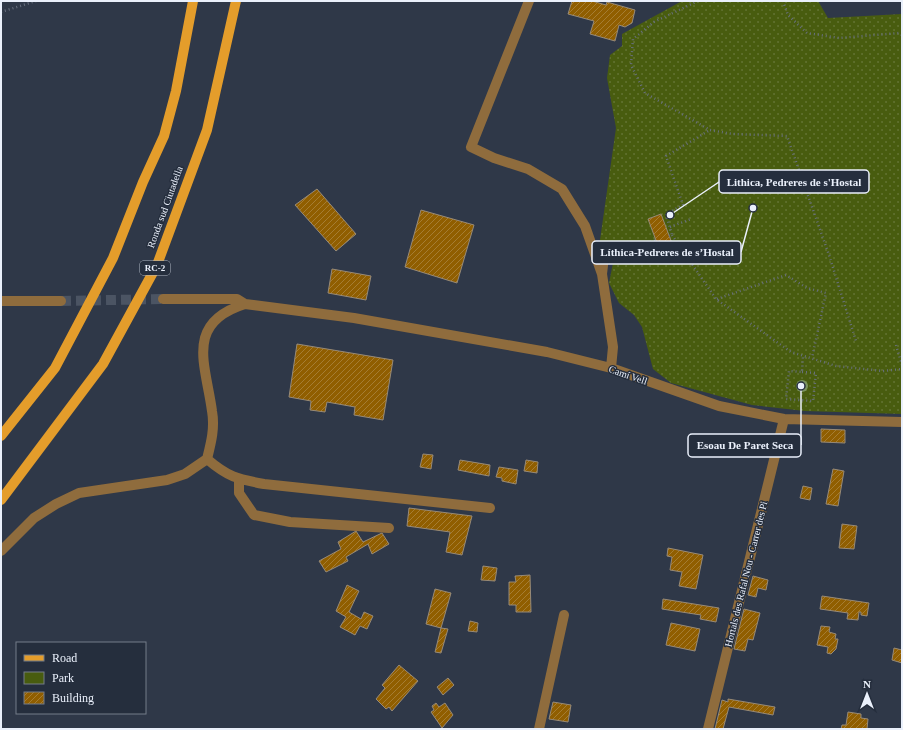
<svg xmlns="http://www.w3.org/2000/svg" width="903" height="730" font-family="Georgia,serif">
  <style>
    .green { fill: url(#green-dots) }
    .building { fill: url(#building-hatch); stroke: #978a78 }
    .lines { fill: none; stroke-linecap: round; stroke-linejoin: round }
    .minor-tunnel { stroke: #4b5463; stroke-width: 10; stroke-dasharray: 10 5; stroke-linecap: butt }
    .path { stroke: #68707f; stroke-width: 2.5; stroke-dasharray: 1 3; stroke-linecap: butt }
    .minor { stroke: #8f6c3d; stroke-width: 10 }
    .major { stroke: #e49d2b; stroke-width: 10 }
    .tree { fill: #7b935e }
    .labels { text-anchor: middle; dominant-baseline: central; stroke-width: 3; stroke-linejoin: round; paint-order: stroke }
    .shield { fill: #252e3d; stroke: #afb6c2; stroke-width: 1 }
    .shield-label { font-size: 9px; font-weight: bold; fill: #eaf0fb }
    .street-label { font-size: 10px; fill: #eaf0fb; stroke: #252e3d }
    .leader { fill: none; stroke: #eaf0fb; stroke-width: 1.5 }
    .callout-dot { fill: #eaf0fb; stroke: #252e3d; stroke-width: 1.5 }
    .callout { fill: #252e3d; stroke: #eaf0fb; stroke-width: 1.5 }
    .callout-label { font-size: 11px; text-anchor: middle; font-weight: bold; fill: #eaf0fb }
  </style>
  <defs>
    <pattern id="green-dots" width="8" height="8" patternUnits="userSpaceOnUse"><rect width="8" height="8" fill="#485c0f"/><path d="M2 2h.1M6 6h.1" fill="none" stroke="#637433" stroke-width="1.8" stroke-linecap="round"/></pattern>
    <pattern id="building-hatch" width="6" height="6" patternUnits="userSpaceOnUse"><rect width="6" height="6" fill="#905e00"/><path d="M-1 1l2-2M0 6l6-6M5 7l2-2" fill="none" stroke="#a57d33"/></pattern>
  </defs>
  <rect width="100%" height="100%" fill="#2f3848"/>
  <path class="green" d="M682 1H818L828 18 902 14V414L805 411 752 405 671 383 653 369 642 327 634 315 619 303 609 283 613 263 599 247 616 128 607 78 610 55 622 46V34Z"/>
  <path class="building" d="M572 1H592L606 5 607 2 635 10 632 23 625 27 619 25 615 41 590 34 594 21 568 14Z
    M317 189 356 234 336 251 295 205Z
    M421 210 474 225 457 283 405 267Z
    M661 214 676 254 663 259 648 219Z
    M332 269 371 276 366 300 328 293Z
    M297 344 393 360 383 420 354 415 355 407 327 402 325 412 310 410 311 401 289 397Z
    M821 429 845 430V443L821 442Z
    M423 454 433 455 431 469 420 467Z
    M460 460 490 465 489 476 458 470Z
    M526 460 538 462 537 473 524 471Z
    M499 467 518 470 516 484 502 481V478L496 477Z
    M833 469 844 471 838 506 826 504Z
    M803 486 812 488 810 500 800 498Z
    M409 508 472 516 462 555 446 552 450 532 407 526Z
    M842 524 857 526 854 549 839 548Z
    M356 531 363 542 382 533 389 544 372 554 368 544 346 557 348 561 326 572 319 561 341 549 338 542Z
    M668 548 703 555 696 589 679 586 682 572 670 570 672 557 667 556Z
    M483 566 497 568 495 581 481 580Z
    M530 575 531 612H516V605H509V582H516L515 576Z
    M753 576 768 580 766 590 758 588 756 597 748 595Z
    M347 585 359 591 349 612 361 619 364 612 373 616 367 629 360 626 355 635 340 627 346 617 336 611Z
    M435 589 451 593 441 628 426 624Z
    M822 596 869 603 867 616 861 615V612H859L858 620 847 619 848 613 820 609Z
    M663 599 719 608 716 622 700 619 701 615 662 609Z
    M744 609 760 613 753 640 748 639 745 651 734 649Z
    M470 621 478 623 477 632 468 631Z
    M671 623 700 629 695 651 666 645Z
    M821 626 830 627 829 632 836 634 835 639H838L836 649 831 654 827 653 828 647 817 645Z
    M441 628 448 629 441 653 435 652Z
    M894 648 902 650V663L892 660Z
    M399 665 418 681 392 711 389 707 386 709 376 699 385 688 382 685Z
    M448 678 454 685 443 695 437 687Z
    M728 699 775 707 773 715 729 707 723 729H715L722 700 728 702Z
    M553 702 571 705 568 722 549 719Z
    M436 703 439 707 445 703 453 715 442 728 431 712 434 710 432 706Z
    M848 712 861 714V718L868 719 867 729H841L842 725H846Z"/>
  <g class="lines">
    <path class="minor-tunnel" d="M61 301 163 299"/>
    <path class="path" d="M698 1 654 22 633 39 631 65 645 93 710 130 732 134 787 136 829 255 856 341
      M783 1 788 15 807 33 839 38 899 33 902 35
      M1 12 36 1
      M670 227 691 219
      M672 235 716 299 791 352 836 366 883 371 902 369
      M669 236 672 235 666 214 683 205 666 156 710 130
      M616 253 656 240
      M717 299 786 275 807 288 826 293 812 358
      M896 345 902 365
      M802 372 816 373 813 401 786 399 789 371 802 372 803 356"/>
    <path class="minor" d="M529 1 471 147 494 158 528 169 562 189 585 226 602 274
      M604 257 602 274 613 347 611 368
      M163 299H237L245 304
      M1 301H61
      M239 479V493L254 515 290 522 389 528
      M490 508 264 484C237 479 228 477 207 459 211 443 215 428 212 411 206 365 184 323 245 304L354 318 547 352 611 368 719 406 784 419 902 422
      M1 551 34 518 56 504 79 493 167 480 185 474 207 459
      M539 729 564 615
      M708 729 784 419"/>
    <path class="major" d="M1 436 55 368 113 258 143 182 164 136 176 91 193 1
      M1 500 103 364 157 265 207 130 236 1"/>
  </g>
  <circle class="tree" cx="802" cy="386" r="6"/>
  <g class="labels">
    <rect class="shield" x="140" y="261" width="30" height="14" rx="3"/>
    <g class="shield-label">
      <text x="155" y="268">RC-2</text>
    </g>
    <g class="street-label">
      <text transform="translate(165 207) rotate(-70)">Ronda sud Ciutadella</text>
      <text transform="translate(628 375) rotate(19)">Camí Vell</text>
      <text transform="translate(746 574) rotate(-76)">Hortals des Rafal Nou - Carrer des Pi</text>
    </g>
  </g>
  <path class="leader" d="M670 215L719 182M753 208L741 252M801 386L801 445"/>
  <g class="callout-dot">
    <circle cx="670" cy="215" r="4"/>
    <circle cx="753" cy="208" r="4"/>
    <circle cx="801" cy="386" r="4"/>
  </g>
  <g class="callout">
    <rect x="719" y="170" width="150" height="23" rx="4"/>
    <rect x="592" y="241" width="149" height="23" rx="4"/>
    <rect x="688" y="434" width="113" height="23" rx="4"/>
  </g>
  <g class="callout-label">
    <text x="794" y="186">Lithica, Pedreres de s'Hostal</text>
    <text x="667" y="256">Líthica-Pedreres de s’Hostal</text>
    <text x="745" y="449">Esoau De Paret Seca</text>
  </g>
  <rect width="903" height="730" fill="none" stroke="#eaf0fb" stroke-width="4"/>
  <rect x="16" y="642" width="130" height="72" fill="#252e3d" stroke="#747c89"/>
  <rect x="24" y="655" width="20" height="6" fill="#e49d2b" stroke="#747c89"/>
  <text x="52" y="662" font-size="12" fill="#eaf0fb">Road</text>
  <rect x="24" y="672" width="20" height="12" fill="#485c0f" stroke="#747c89"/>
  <text x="52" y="682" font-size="12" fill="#eaf0fb">Park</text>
  <rect x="24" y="692" width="20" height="12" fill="url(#building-hatch)" stroke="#747c89"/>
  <text x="52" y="702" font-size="12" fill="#eaf0fb">Building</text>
  <g transform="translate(867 694)" stroke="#252e3d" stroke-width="3" paint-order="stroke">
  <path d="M0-3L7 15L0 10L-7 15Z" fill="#eaf0fb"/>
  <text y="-6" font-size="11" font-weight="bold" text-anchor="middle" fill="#eaf0fb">N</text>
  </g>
</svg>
